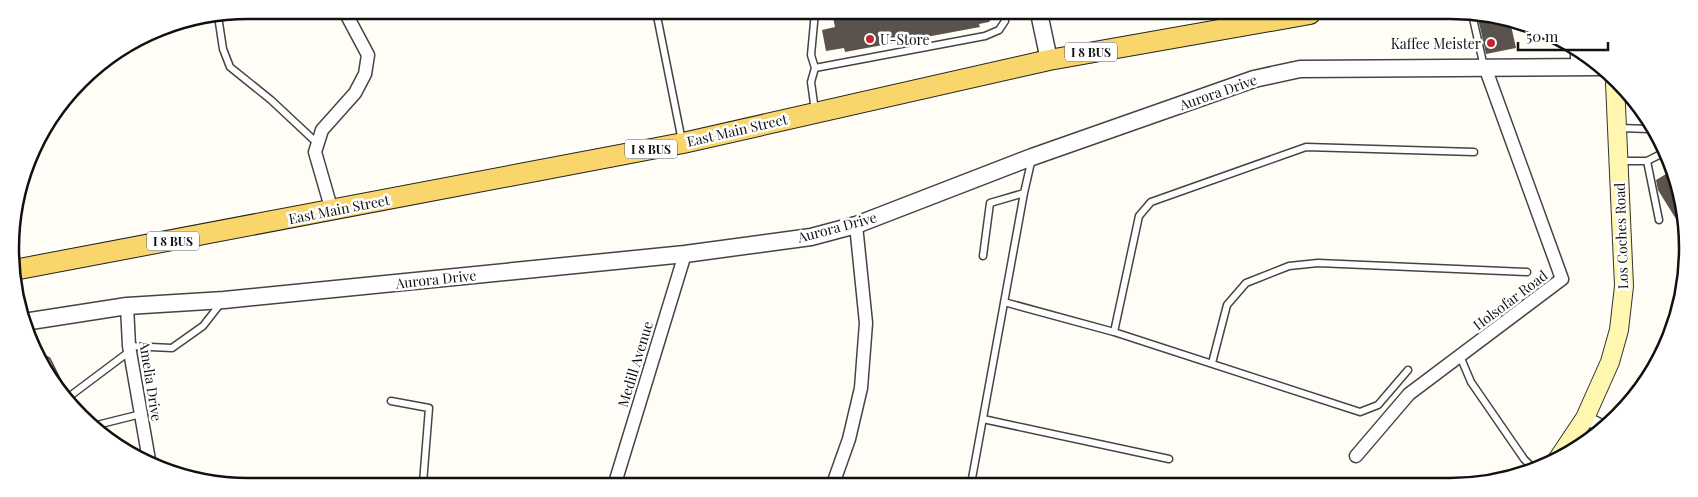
<svg xmlns="http://www.w3.org/2000/svg" width="1698" height="497" font-family="'Playfair Display',serif">
  <style>
    .building { fill: #5a524d }
    .lines { fill: none; stroke-linecap: round; stroke-linejoin: round }
    .service-casing { stroke: #444; stroke-width: 9 }
    .minor-casing { stroke: #444; stroke-width: 15 }
    .tertiary-casing { stroke: #444; stroke-width: 19 }
    .secondary-casing { stroke: #333; stroke-width: 20 }
    .primary-casing { stroke: #222; stroke-width: 22 }
    .service { stroke: #fff; stroke-width: 6 }
    .minor { stroke: #fff; stroke-width: 12 }
    .tertiary { stroke: #fff; stroke-width: 16 }
    .secondary { stroke: #fff6b0; stroke-width: 18 }
    .primary { stroke: #f9d66b; stroke-width: 20 }
    .poi-dot { fill: #c4262e; stroke: #fff; stroke-width: 2 }
    .labels { text-anchor: middle; dominant-baseline: central; stroke-width: 5; stroke-linejoin: round; paint-order: stroke }
    .shield { fill: #fff; stroke: #585858; stroke-width: 1 }
    .shield-label { font-size: 12px; font-weight: bold; fill: #111 }
    .poi-label { font-size: 14px; fill: #111; stroke: #fff; text-anchor: start }
    .street-label { font-size: 14px; fill: #111; stroke: #fff }
    .rim { fill: none; stroke: #111; stroke-width: 2.5 }
  </style>
  <rect width="100%" height="100%" fill="#fffdf5"/>
  <path class="building" d="M840 12 996 13 989 22 979 24 980 27 845 52 844 48 826 51 822 30 835 27 833 18 841 16Z
    M1477 14 1496 15 1510 21 1516 48 1486 54Z
    M1671 171 1683 202V214L1676 219 1658 190 1656 180Z"/>
  <g class="lines">
    <defs>
      <path id="service" d="M656 11 682 141
        M1472 14 1484 67
        M218 16 223 49 230 67 271 100 317 143
        M1574 47V66
        M815 68 985 36 999 30 1005 21V13
        M815 111 811 82 815 68 811 55 815 12
        M1619 128 1649 129 1647 115
        M1619 161H1647L1659 220
        M1647 161 1663 153
        M983 256 990 203 1024 193
        M1004 302 1114 332 1360 412 1378 405 1408 370
        M1114 332 1139 216 1151 202 1306 147 1474 152
        M129 346 172 348 203 326 221 303
        M1460 356 1471 382 1524 459 1534 469
        M42 359 47 361 66 399 130 351
        M1212 363 1227 305 1246 283 1289 266 1318 263 1527 272
        M391 401 429 408 423 483
        M983 419 1169 459
        M93 426 141 414
        M971 484 1024 193 1032 158"/>
      <path id="minor" d="M332 211 315 152 322 130 355 93 365 74 368 55 344 10
        M127 306 129 346 149 460
        M1585 418 1606 428
        M1356 456 1409 394 1562 279 1485 67
        M615 483 685 254
        M833 484 849 439 861 388 866 323 856 225"/>
      <path id="tertiary" d="M1039 13 1049 60
        M24 322 127 306 224 300 685 254 811 237 856 225 1032 157 1254 79 1300 69 1599 67"/>
      <path id="secondary" d="M1555 463 1585 418 1610 362 1619 330 1624 286 1615 83"/>
      <path id="primary" d="M14 270 683 143 1049 60 1310 14"/>
    </defs>
    <use href="#service" class="service-casing"/>
    <use href="#minor" class="minor-casing"/>
    <use href="#tertiary" class="tertiary-casing"/>
    <use href="#secondary" class="secondary-casing"/>
    <use href="#primary" class="primary-casing"/>
    <use href="#service" class="service"/>
    <use href="#minor" class="minor"/>
    <use href="#tertiary" class="tertiary"/>
    <use href="#secondary" class="secondary"/>
    <use href="#primary" class="primary"/>
  </g>
  <g class="poi-dot">
    <circle cx="870" cy="39" r="5"/>
    <circle cx="1491" cy="43" r="5"/>
  </g>
  <g class="labels">
    <g class="shield">
      <rect x="1065" y="42.5" width="52" height="19" rx="4"/>
      <rect x="625" y="139.5" width="52" height="19" rx="4"/>
      <rect x="147" y="231.5" width="52" height="19" rx="4"/>
    </g>
    <g class="shield-label">
      <text x="1091" y="52">I 8 BUS</text>
      <text x="651" y="149">I 8 BUS</text>
      <text x="173" y="241">I 8 BUS</text>
    </g>
    <g class="poi-label">
      <text x="880" y="39">U-Store</text>
      <text x="1481" y="43" text-anchor="end">Kaffee Meister</text>
    </g>
    <g class="street-label">
      <text transform="translate(1218 92) rotate(-19)">Aurora Drive</text>
      <text transform="translate(737 130) rotate(-13)">East Main Street</text>
      <text transform="translate(339 209) rotate(-11)">East Main Street</text>
      <text transform="translate(837 227) rotate(-15)">Aurora Drive</text>
      <text transform="translate(1621 236) rotate(-92)">Los Coches Road</text>
      <text transform="translate(436 279) rotate(-6)">Aurora Drive</text>
      <text transform="translate(1510 300) rotate(-37)">Holsofar Road</text>
      <text transform="translate(635 364) rotate(-73)">Medill Avenue</text>
      <text transform="translate(151 381) rotate(81)">Amelia Drive</text>
    </g>
  </g>
  <path d="M0 0H1698V497H0ZM248 19H1450A229 229 0 0 1 1679 248V249A229 229 0 0 1 1450 478H248A229 229 0 0 1 19 249V248A229 229 0 0 1 248 19Z" fill="#fff" fill-rule="evenodd"/>
  <path class="rim" d="M248 19H1450A229 229 0 0 1 1679 248V249A229 229 0 0 1 1450 478H248A229 229 0 0 1 19 249V248A229 229 0 0 1 248 19Z"/>
  <path d="M1518 42v8h90v-8" fill="none" stroke="#111111" stroke-width="2.5"/>
  <text x="1526" y="42" font-size="15" fill="#111111" stroke="#ffffff" stroke-width="4" paint-order="stroke">50 m</text>
</svg>
